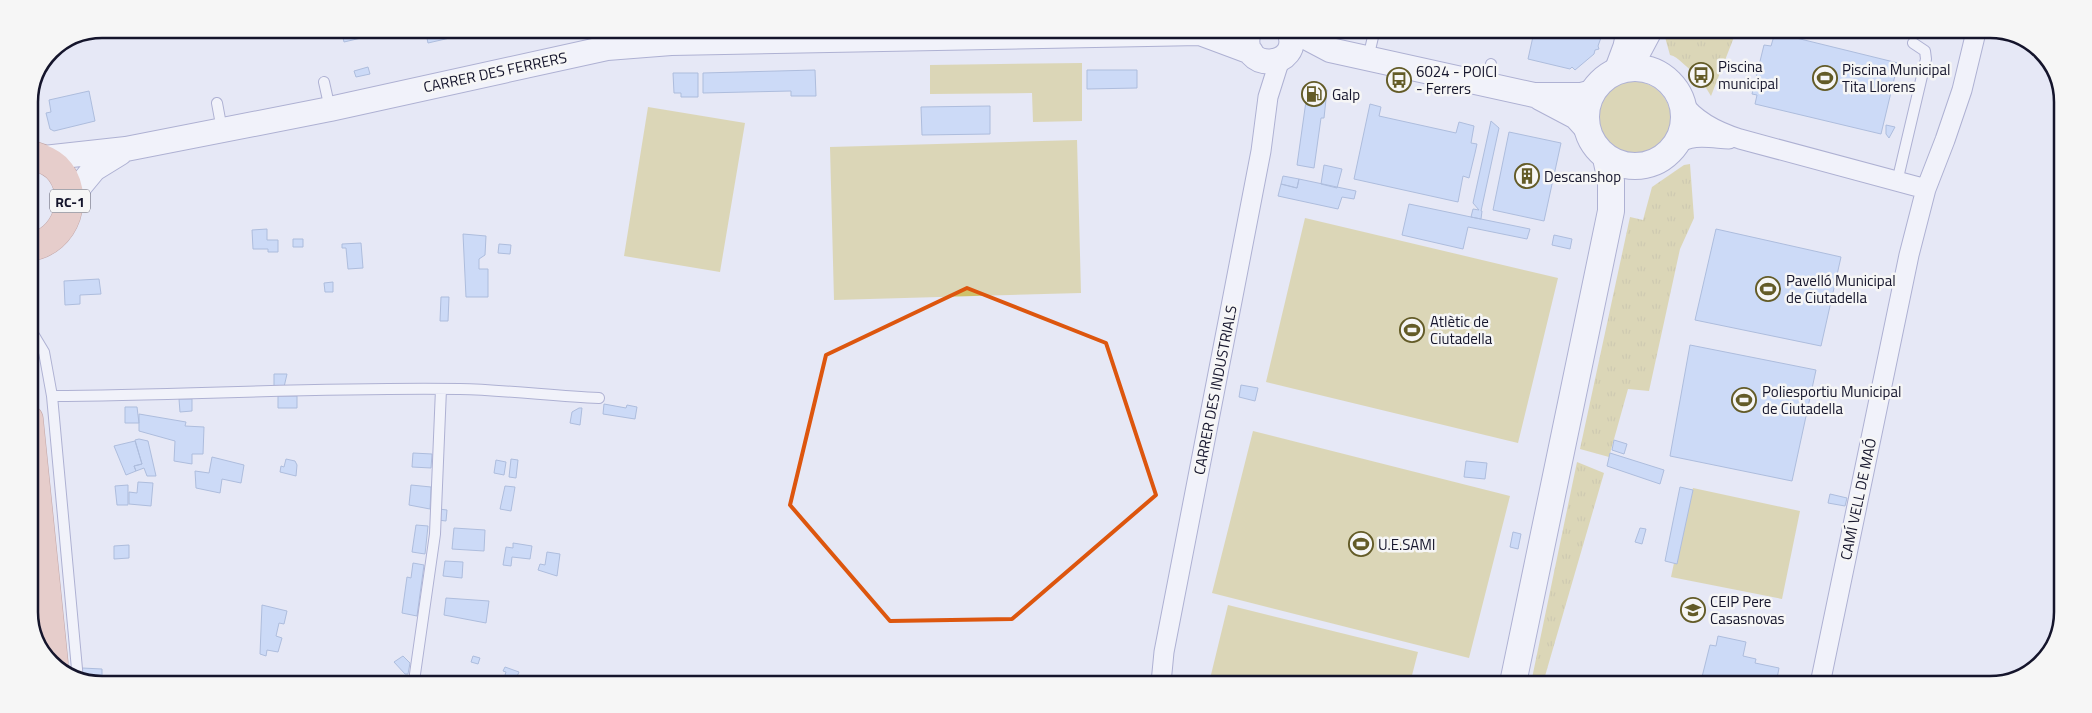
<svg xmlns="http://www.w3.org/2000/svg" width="2092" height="713" font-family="'Titillium Web',sans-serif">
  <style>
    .grass { fill: #cfc16b }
    .park { fill: url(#park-tufts) }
    .building { fill: #aecaf8; stroke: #6989bf }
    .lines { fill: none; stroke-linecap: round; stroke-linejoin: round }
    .service-casing { stroke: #6b6fa8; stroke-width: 12 }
    .minor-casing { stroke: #6b6fa8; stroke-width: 21 }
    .tertiary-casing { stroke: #6b6fa8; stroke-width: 26 }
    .secondary-casing { stroke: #6b6fa8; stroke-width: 28 }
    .primary-casing { stroke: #935546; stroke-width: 29 }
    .service { stroke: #fff; stroke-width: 10 }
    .minor { stroke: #fff; stroke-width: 19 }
    .tertiary { stroke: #fff; stroke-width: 24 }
    .secondary { stroke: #fff; stroke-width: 26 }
    .primary { stroke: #e7ad98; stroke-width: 28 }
    .marked { fill: none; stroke: #dd560e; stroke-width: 4; stroke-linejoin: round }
    .labels { text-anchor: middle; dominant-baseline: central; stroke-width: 5; stroke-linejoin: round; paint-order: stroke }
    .shield { fill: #f6f6f6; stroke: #585869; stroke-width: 1 }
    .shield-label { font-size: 14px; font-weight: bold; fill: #15152c }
    .poi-label { font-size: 15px; fill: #15152c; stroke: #f6f6f6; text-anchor: start }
    .street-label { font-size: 15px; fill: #15152c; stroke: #f6f6f6 }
    .rim { fill: none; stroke: #15152c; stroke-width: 2.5 }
  </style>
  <defs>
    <pattern id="park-tufts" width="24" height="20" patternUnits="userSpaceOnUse" patternTransform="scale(1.25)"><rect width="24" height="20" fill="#cfc16b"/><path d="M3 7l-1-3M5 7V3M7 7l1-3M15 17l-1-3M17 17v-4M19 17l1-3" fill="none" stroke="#b1a55d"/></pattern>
  </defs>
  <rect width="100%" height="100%" fill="#e6e8f5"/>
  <path class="grass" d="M1082 63V121L1033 122 1032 93 930 94V65Z
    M1595 119a38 38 0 1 1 76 0a38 38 0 1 1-76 0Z
    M648 107 745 123 720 272 624 256Z
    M1077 140 1081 293 834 300 830 147Z
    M1305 218 1558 278 1518 443 1266 382Z
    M1253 431 1510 496 1469 658 1212 593Z
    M1693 488 1800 511 1782 599 1671 577 1674 563H1677Z
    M1228 605 1418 652 1410 683H1209Z"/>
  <path class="park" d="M1666 32H1736L1711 96 1703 83 1707 79 1698 68 1694 72C1685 67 1679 57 1670 55L1665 37Z
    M1690 164 1694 218 1680 249 1649 391 1628 389 1609 457 1580 449 1630 217 1643 220 1652 187 1684 165Z
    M1577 462 1604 473 1543 683H1531Z"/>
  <path class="building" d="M341 29H395V30L344 42Z
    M425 29H466L467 34 428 43Z
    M1534 32H1603L1598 46 1599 49 1595 50 1594 54 1575 70 1572 67 1570 69 1528 59Z
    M1784 35 1898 63 1881 134 1755 104 1757 95 1752 94 1764 45 1771 46 1774 36 1783 38Z
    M368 67 370 74 356 77 354 71Z
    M815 70 816 96H791V91L703 93V73Z
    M1087 70H1137V88L1087 89Z
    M673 73H698V97H681V93H674Z
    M1308 87 1327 90 1324 118H1321L1314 168 1297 165Z
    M89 91 95 121 54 131 50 129 46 113 51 112 49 100Z
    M1370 104 1381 107 1379 116 1456 133 1459 122 1474 126 1471 143 1477 144 1475 153 1469 178 1463 176 1458 202 1354 179Z
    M990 106V134L922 135 921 107Z
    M1491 121 1499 128 1481 211H1482L1481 219 1471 217 1473 209 1479 210 1473 203Z
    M1886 125 1895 127 1889 138 1886 134Z
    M1509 132 1561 143 1544 221 1493 210Z
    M1324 165 1342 169 1337 188 1321 184Z
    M1283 176 1299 179 1297 188 1281 184Z
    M1299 179 1356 191 1354 199 1342 197 1338 209 1278 196 1281 184 1297 188Z
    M1409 204 1471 217 1530 229 1527 239 1468 227 1463 249 1402 235Z
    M267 229V240H278V252H268V249H253L252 230Z
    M1716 229 1841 257 1821 346 1695 320Z
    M463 234 486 236 485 255 479 259V269H488V297H466Z
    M1554 235 1572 239 1570 249 1552 245Z
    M293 239H303V247H293Z
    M361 243 363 268 348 269 346 248H342V244Z
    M499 244 511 245 510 254 498 253Z
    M99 279 101 294 80 295V304L65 305 64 281Z
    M333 282V292H325L324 283Z
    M441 297H449L448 321H440Z
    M1690 345 1816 370 1792 481 1670 456Z
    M274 374H287L284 387H274Z
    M1241 385 1258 388 1255 401 1239 397Z
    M278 396H297V408H278Z
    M179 399H192V411L180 412Z
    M604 404 626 408 627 405 637 407 635 419 603 414Z
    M125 407H137L139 423H125Z
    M579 408H582L580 425 570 423 572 412Z
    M139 414 186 422 185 426 204 427 203 454H192V464L174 461 175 441 139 431Z
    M139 439 148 441 156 476H147L144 468 136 471 134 466 142 464 135 440Z
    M1614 440 1627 444 1624 454 1612 450Z
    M135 441 142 464 134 466 136 471 126 475 114 446Z
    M413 453 432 454 431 468 412 467Z
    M1610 453 1664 470 1660 484 1607 466Z
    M212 457 244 465 241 483 222 479 220 493 196 488 195 471 209 473Z
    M286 459 295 461 297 465 296 476 280 472 281 466 284 467Z
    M511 459 518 460 516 478 509 477Z
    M496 460 506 462 504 475 494 473Z
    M1466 461 1487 463 1485 479 1464 477Z
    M138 482 153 483 151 506 129 504V492L137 493Z
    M128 485V505H117L115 486Z
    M411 485 431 487 430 509 409 505Z
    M505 486 515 487 511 511 500 509Z
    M1680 487 1693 490 1677 564 1665 561Z
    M1830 494 1847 498 1845 506 1828 503Z
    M439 509 447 510 446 521 438 520Z
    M416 525 428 526 425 554 412 552Z
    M454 528 485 530 484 551 452 549Z
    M1640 528 1646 529 1642 544 1635 542Z
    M1513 532 1521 534 1518 549 1510 547Z
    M513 543 532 546 530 559 512 557 511 566 503 565 506 547 513 548Z
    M129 545V558L114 559V546Z
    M547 552 560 554 557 576 538 570 540 564 545 565Z
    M445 561 463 562 462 578 443 576Z
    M413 563 424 565 417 616 402 613 407 577 411 578Z
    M446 598 489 601 486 623 444 615Z
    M262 605 287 611 284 624 279 623 276 636 282 638 278 652 267 650 266 656 260 654Z
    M1718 636 1746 642 1743 656 1756 659 1755 663 1779 668 1776 684H1714L1715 680 1702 677 1710 645 1716 646Z
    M403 656 410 663 408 674H405L394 662Z
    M473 656 480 658 478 664 471 662Z
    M505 667 519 672 515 681H503L506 672 503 671Z
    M82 668 102 669V681L83 679Z"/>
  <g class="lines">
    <defs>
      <path id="service" d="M1368 58 1373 37
        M324 82 330 109
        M1486 85 1491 64
        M217 103 222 130
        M1897 182 1926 59 1925 51 1913 43
        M29 327 44 352 52 396 78 680
        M52 396C188 395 324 387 460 389 506 390 553 396 599 398
        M414 681 435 534 441 389"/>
      <path id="minor" d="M607 48 608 30
        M1613 73 1623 46 1626 32
        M1682 102C1695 121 1718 132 1740 139L1926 189
        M1675 146C1690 133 1710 138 1729 139
        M1161 683 1164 652 1233 296 1261 151 1268 97 1280 59
        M1820 684 1909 255 1926 189 1945 140 1962 90 1976 32"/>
      <path id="tertiary" d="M1249 31C1236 74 1305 69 1289 31
        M1294 31 1330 50 1534 95H1581L1592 92
        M1200 33 1251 52
        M1540 98 1576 117 1586 128
        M44 158 126 149 330 109 607 48 671 43 1200 33 1214 31
        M70 198 94 169 120 153"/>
      <path id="secondary" d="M1586 117a49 49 0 1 1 98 0a49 49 0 1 1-98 0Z
        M1621 70 1632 62 1648 32
        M1513 683 1611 211V181L1606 158"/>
      <path id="primary" d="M29 154C39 157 48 160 56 167 83 194 66 243 29 247
        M29 419 54 663"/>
    </defs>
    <use href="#service" class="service-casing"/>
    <use href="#minor" class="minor-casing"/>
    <use href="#tertiary" class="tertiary-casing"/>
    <use href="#secondary" class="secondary-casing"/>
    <use href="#primary" class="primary-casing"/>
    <use href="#service" class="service"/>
    <use href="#minor" class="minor"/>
    <use href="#tertiary" class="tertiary"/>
    <use href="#secondary" class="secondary"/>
    <use href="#primary" class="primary"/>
  </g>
  <path d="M0 0H2092V713H0ZM967 288 1106 343 1156 495 1012 619 890 621 790 505 826 355Z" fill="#e6e8f5" fill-opacity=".55" fill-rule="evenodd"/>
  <path class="marked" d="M967 288 1106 343 1156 495 1012 619 890 621 790 505 826 355Z"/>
  <defs>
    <symbol id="bus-ring" viewBox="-11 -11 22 22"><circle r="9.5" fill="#f6f6f6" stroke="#635b27" stroke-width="1.5"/><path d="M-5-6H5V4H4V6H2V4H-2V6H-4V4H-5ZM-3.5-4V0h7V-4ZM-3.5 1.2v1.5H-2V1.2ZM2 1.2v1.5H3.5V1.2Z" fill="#635b27"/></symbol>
    <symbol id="stadium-ring" viewBox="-11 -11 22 22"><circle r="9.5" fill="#f6f6f6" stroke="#635b27" stroke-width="1.5"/><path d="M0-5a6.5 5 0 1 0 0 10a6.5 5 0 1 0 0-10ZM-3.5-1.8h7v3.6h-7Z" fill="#635b27"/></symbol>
    <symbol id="fuel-ring" viewBox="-11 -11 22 22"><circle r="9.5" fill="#f6f6f6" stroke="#635b27" stroke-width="1.5"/><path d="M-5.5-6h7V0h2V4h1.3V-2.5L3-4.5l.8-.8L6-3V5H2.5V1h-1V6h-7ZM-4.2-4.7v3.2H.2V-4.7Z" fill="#635b27"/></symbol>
    <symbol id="building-ring" viewBox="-11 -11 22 22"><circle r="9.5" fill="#f6f6f6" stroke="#635b27" stroke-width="1.5"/><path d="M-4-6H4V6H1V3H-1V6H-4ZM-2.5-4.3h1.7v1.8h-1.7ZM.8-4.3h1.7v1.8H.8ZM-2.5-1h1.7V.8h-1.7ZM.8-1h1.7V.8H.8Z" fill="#635b27"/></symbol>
    <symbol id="school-ring" viewBox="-11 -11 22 22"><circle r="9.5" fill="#f6f6f6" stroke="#635b27" stroke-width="1.5"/><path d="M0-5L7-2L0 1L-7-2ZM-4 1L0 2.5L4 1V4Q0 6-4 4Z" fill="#635b27"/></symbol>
  </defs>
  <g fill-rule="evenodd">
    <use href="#bus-ring" x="1687" y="61" width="28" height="28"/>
    <use href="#stadium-ring" x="1811" y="64" width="28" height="28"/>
    <use href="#bus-ring" x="1385" y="66" width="28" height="28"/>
    <use href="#fuel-ring" x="1300" y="80" width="28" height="28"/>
    <use href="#building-ring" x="1513" y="162" width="28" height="28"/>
    <use href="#stadium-ring" x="1754" y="275" width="28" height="28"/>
    <use href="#stadium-ring" x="1398" y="316" width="28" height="28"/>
    <use href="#stadium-ring" x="1730" y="386" width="28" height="28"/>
    <use href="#stadium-ring" x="1347" y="530" width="28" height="28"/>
    <use href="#school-ring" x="1679" y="596" width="28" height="28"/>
  </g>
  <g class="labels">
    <rect class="shield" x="50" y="189.5" width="40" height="23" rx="4"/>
    <g class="shield-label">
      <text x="70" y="201">RC-1</text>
    </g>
    <g class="poi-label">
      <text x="1718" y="66">Piscina<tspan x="1718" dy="17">municipal</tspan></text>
      <text x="1842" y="69">Piscina Municipal<tspan x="1842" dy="17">Tita Llorens</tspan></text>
      <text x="1416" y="71">6024 - POICI<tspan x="1416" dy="17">- Ferrers</tspan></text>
      <text x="1332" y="94">Galp</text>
      <text x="1544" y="176">Descanshop</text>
      <text x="1786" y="280">Pavelló Municipal<tspan x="1786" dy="17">de Ciutadella</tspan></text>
      <text x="1430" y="321">Atlètic de<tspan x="1430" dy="17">Ciutadella</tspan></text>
      <text x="1762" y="391">Poliesportiu Municipal<tspan x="1762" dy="17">de Ciutadella</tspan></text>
      <text x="1378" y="544">U.E.SAMI</text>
      <text x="1710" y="601">CEIP Pere<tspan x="1710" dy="17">Casasnovas</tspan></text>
    </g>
    <g class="street-label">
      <text transform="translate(495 72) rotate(-12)">CARRER DES FERRERS</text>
      <text transform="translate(1215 390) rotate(-79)">CARRER DES INDUSTRIALS</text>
      <text transform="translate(1858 499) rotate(-78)">CAMÍ VELL DE MAÓ</text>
    </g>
  </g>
  <path d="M0 0H2092V713H0ZM102 38H1990A64 64 0 0 1 2054 102V612A64 64 0 0 1 1990 676H102A64 64 0 0 1 38 612V102A64 64 0 0 1 102 38Z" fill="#f6f6f6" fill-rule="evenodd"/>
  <path class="rim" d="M102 38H1990A64 64 0 0 1 2054 102V612A64 64 0 0 1 1990 676H102A64 64 0 0 1 38 612V102A64 64 0 0 1 102 38Z"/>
</svg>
